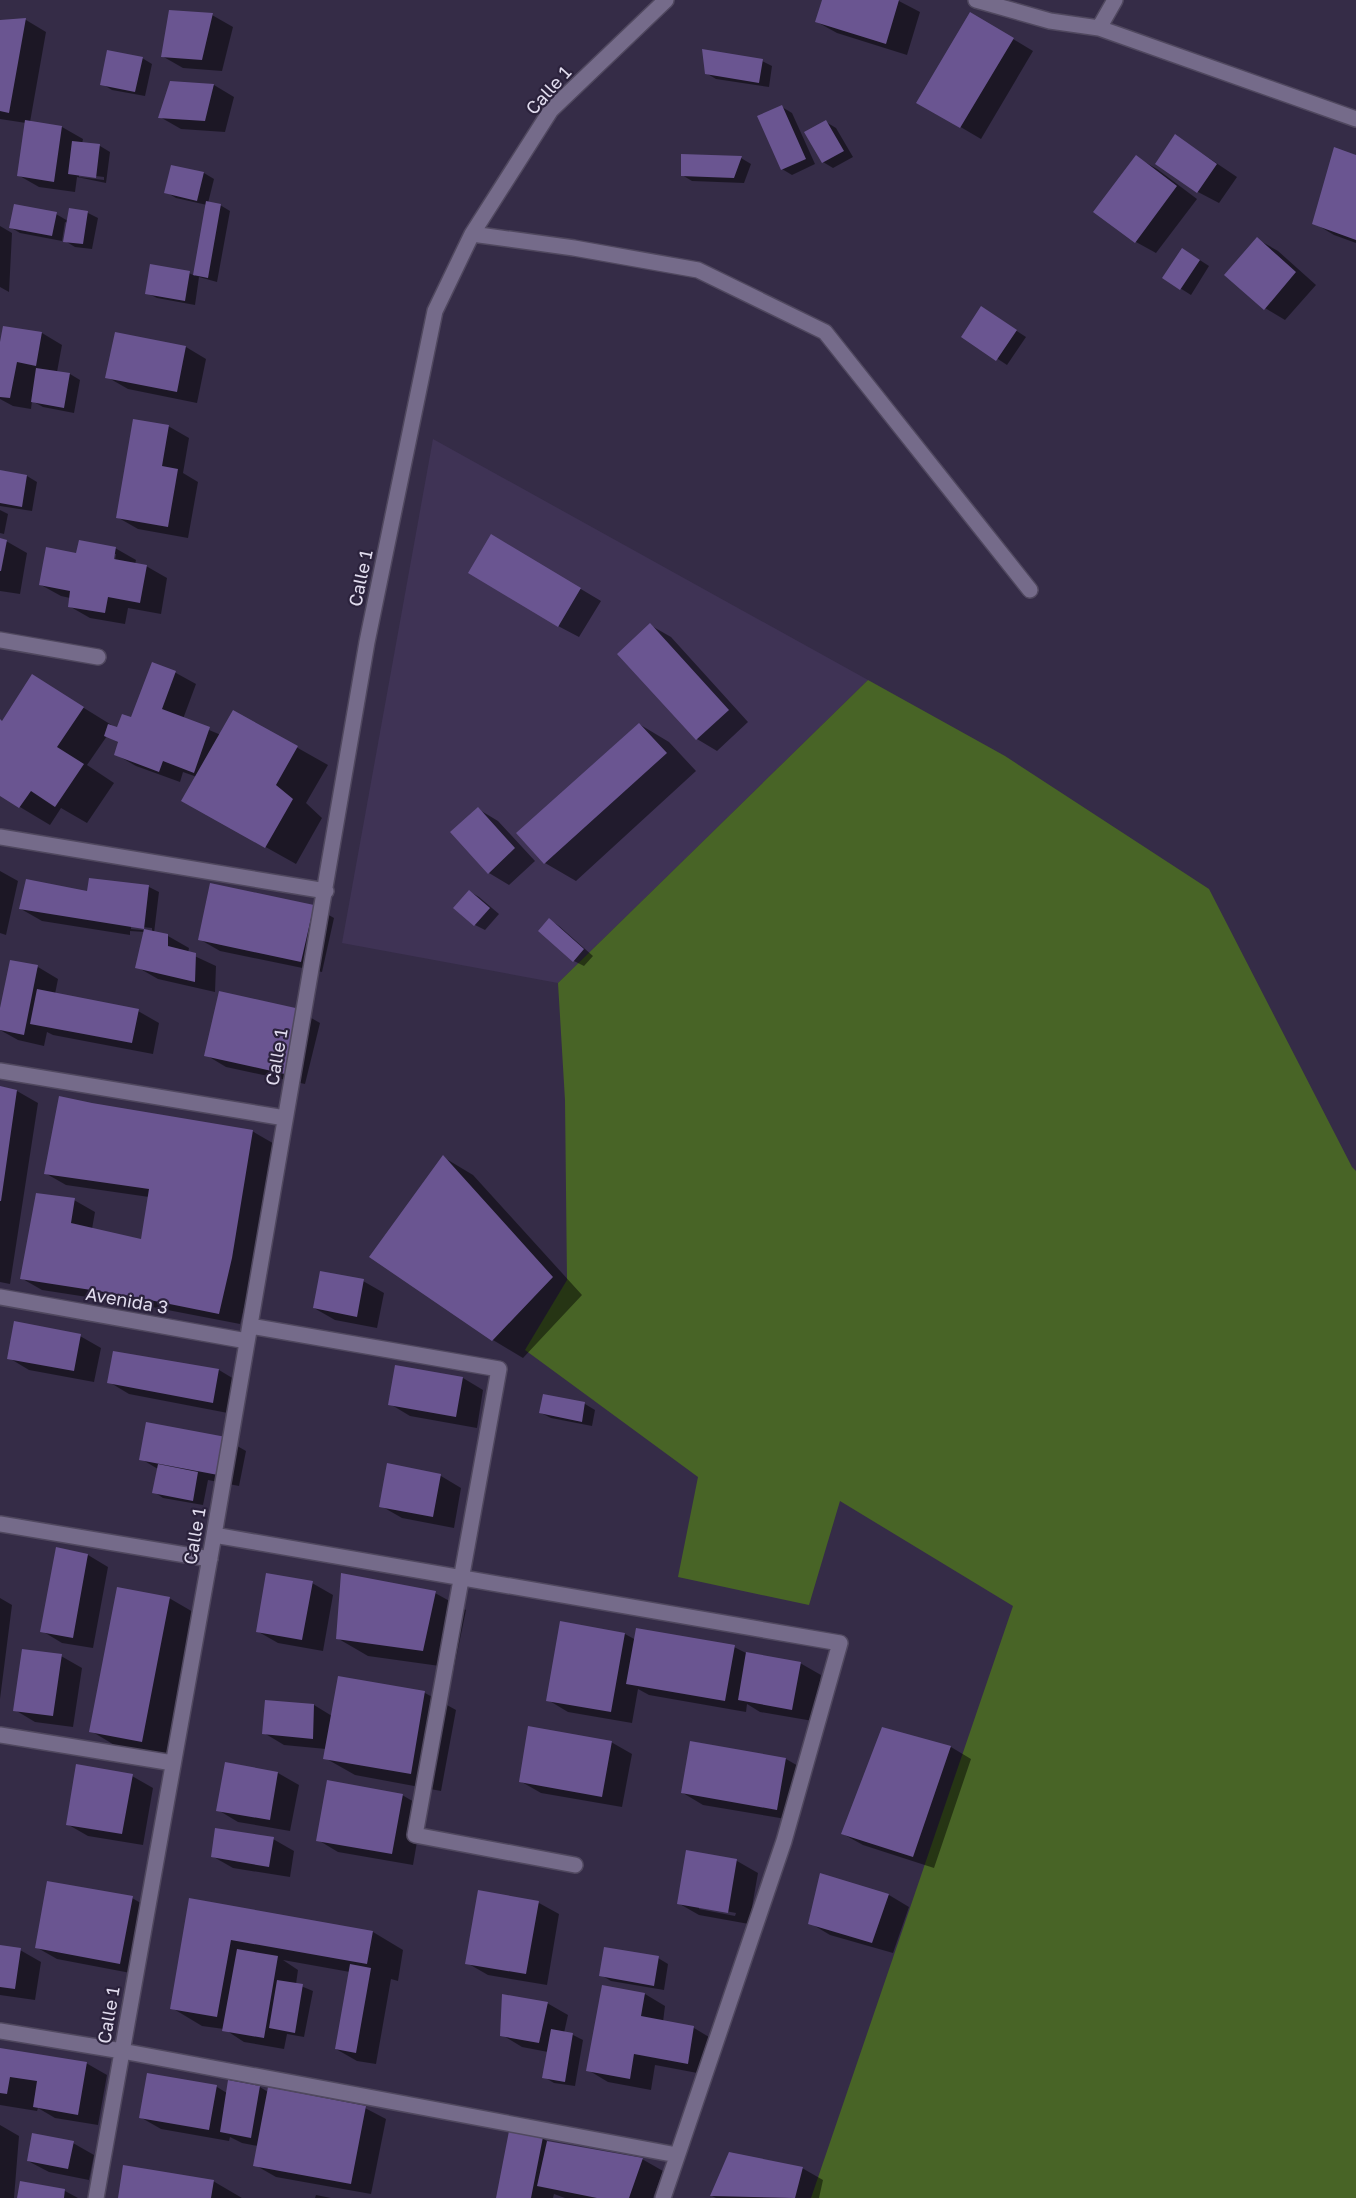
<svg xmlns="http://www.w3.org/2000/svg" width="1356" height="2198" font-family="'Golos Text',sans-serif">
  <style>
    .built { fill: #3f3355 }
    .forest { fill: #486426 }
    .shadow { fill: #0007; fill-rule: evenodd }
    .building { fill: #6a5591 }
    .lines { fill: none; stroke-linecap: round; stroke-linejoin: round }
    .minor-casing { stroke: #50485f; stroke-width: 18 }
    .minor { stroke: #756b8a; stroke-width: 15 }
    .labels { text-anchor: middle; dominant-baseline: central; stroke-width: 4.5; stroke-linejoin: round; paint-order: stroke }
    .street-label { font-size: 18px; fill: #e1dcee; stroke: #2b223c }
  </style>
  <rect width="100%" height="100%" fill="#352c47"/>
  <path class="built" d="M433 439 868 680 558 983 342 943Z"/>
  <path class="forest" d="M868 680 1005 756 1209 889 1352 1167 1356 1171V2198H811L1013 1606 840 1501 809 1605 678 1577 698 1477 525 1350 567 1280 565 1100 558 983Z"/>
  <path class="shadow" d="M823 0H897L920 12 907 55 837 33 817 22Z
    M971 14 1033 51 981 139 918 102Z
    M212 15 233 27 222 71 183 68 162 56Z
    M26 20 46 32 30 122 62 127 83 139 82 144 100 146 110 152 106 183 77 177 75 192 39 187 18 175 26 123 0 119V21ZM79 174 104 177V180L79 177Z
    M142 58 152 64 145 96 112 90 102 84Z
    M762 61 772 66 769 87 716 79 706 73Z
    M214 85 234 97 225 132 181 129 160 117Z
    M782 107 792 113 815 164 792 175 782 169Z
    M826 122 836 128 853 157 833 168 823 162Z
    M1176 136 1237 177 1219 203 1198 192Z
    M1136 157 1157 169 1197 199 1156 253 1136 242Z
    M1356 157V243L1334 235 1314 223Z
    M741 158 751 164 744 183 692 181 682 175Z
    M172 166 204 173 214 179 208 203 220 205 230 211 217 282 199 277 195 305 157 298 147 293 189 273 195 276 207 205 176 198 166 192Z
    M70 210 88 213 98 218 92 249 75 247 65 241 68 223 65 222 62 241 20 233 10 227 56 214 68 221Z
    M0 226 12 233 9 292 0 287Z
    M1257 239 1278 251 1316 285 1285 320 1265 308Z
    M1192 255 1209 266 1191 295 1164 278Z
    M991 314 1026 337 1007 365 963 336Z
    M42 333 62 345 57 372 70 374 80 380 74 413 43 407 32 401 31 409 13 406 0 399V350Z
    M186 347 206 359 197 403 128 389 107 377Z
    M168 426 189 438 183 473 198 482 188 538 138 529 117 517Z
    M0 472 27 476 37 482 32 511 0 506Z
    M0 510 8 514 4 534 0 533Z
    M0 540 6 541 27 553 20 594 0 591Z
    M115 548 136 560 135 564 146 566 167 578 161 614 128 608 125 624 90 618 69 606 70 598 61 596 41 585 78 554ZM113 554H116L114 567Z
    M512 548 601 601 579 637 558 626Z
    M650 625 671 637 748 722 717 751 697 739Z
    M153 664 176 673 196 684 183 719 221 735 234 712 328 765 306 803 322 818 296 864 214 818 197 777 183 772 180 782 136 766 115 754 119 743 107 736 87 765 114 783 87 823 61 808 50 825 0 795V720L3 722 32 676 118 729 132 719Z
    M639 724 669 742 696 771 576 881 545 863Z
    M478 809 498 821 535 861 509 885 489 873Z
    M0 871 18 881 6 935 0 933Z
    M90 879 149 887 159 892 154 933 168 936 189 948 188 953 216 966 215 992 158 979 137 967 145 932 130 931V935L42 921 21 909 88 893ZM131 926 152 928V931L131 929Z
    M469 891 479 897 499 914 485 930 475 925Z
    M313 906 334 918 322 972 220 951 199 939Z
    M550 920 559 926 593 956 584 966 574 961Z
    M38 967 58 979 55 994 138 1011 159 1023 153 1054 53 1035 47 1032 44 1046 18 1040 0 1030V1016Z
    M299 1011 320 1023 305 1084 226 1067 206 1055Z
    M0 1088 17 1091 38 1103 10 1284 0 1282Z
    M252 1131 283 1149 240 1324 152 1307 42 1290 21 1278 74 1200 95 1212 92 1229 142 1240 149 1197 66 1185 45 1173Z
    M443 1157 473 1175 582 1295 523 1358 493 1340Z
    M363 1281 384 1293 377 1328 335 1320 314 1308Z
    M80 1336 101 1348 94 1382 29 1370 9 1358Z
    M115 1352 219 1370 239 1382 233 1414 129 1394 109 1382Z
    M463 1378 483 1390 477 1428 410 1416 390 1404Z
    M544 1396 585 1404 595 1410 592 1426 551 1418 541 1413Z
    M225 1439 246 1451 239 1486 208 1480 203 1505 163 1498 154 1492 158 1469 141 1459Z
    M388 1465 441 1476 461 1488 454 1528 402 1518 381 1506Z
    M88 1555 108 1567 93 1648 62 1643 42 1631Z
    M312 1583 333 1595 323 1651 278 1643 257 1631Z
    M435 1593 466 1610 454 1668 368 1656 337 1638Z
    M0 1598 12 1605 0 1699Z
    M169 1598 200 1616 172 1758 121 1749 91 1731Z
    M561 1623 625 1634 636 1640 734 1647 746 1653 800 1663 821 1675 813 1721 760 1712 747 1704 746 1712 649 1695 638 1689 632 1723 568 1712 548 1700Z
    M61 1656 82 1668 73 1727 35 1722 15 1710Z
    M339 1678 425 1693 456 1710 441 1791 355 1775 325 1758 326 1749 284 1745 264 1733 314 1705 332 1716Z
    M611 1742 632 1754 622 1807 541 1793 520 1781Z
    M692 1742 786 1759 807 1771 798 1821 703 1805 683 1793Z
    M951 1747 971 1759 934 1868 863 1845 843 1834Z
    M226 1764 278 1773 299 1785 290 1831 238 1822 218 1810Z
    M132 1776 153 1788 143 1845 88 1836 67 1824Z
    M402 1795 423 1807 413 1865 338 1852 318 1840Z
    M273 1839 294 1851 290 1877 233 1868 212 1856Z
    M687 1852 737 1861 758 1873 749 1924 699 1915 678 1903ZM699 1906 736 1913 735 1916 699 1909Z
    M821 1875 889 1895 909 1907 893 1953 830 1935 810 1923Z
    M132 1898 153 1910 141 1975 57 1959 36 1947Z
    M191 1900 373 1932 403 1950 398 1981 391 1979 376 2064 357 2061 336 2049 350 1972 283 1960 298 1970 296 1984 313 1991 304 2037 287 2034 284 2049 244 2042 224 2029 202 2026 172 2008Z
    M539 1903 559 1914 547 1985 488 1975 467 1963Z
    M0 1947 20 1950 41 1962 35 2000 0 1995Z
    M658 1958 668 1964 664 1990 611 1981 601 1975Z
    M645 1994 665 2006 663 2022 694 2028 714 2040 708 2075 655 2065 651 2090 608 2082 588 2070Z
    M547 2003 568 2015 564 2033 573 2035 583 2040 575 2086 554 2083 544 2077 548 2052 522 2047 502 2035Z
    M0 2049 86 2063 107 2075 98 2125 55 2118 38 2108 37 2111 0 2105Z
    M148 2075 217 2087 227 2093 260 2087 268 2092 365 2108 386 2119 371 2194 276 2177 255 2165 258 2146 242 2143 230 2137 229 2141 161 2129 140 2117Z
    M0 2125 19 2136 14 2198H0Z
    M542 2138 552 2144 642 2159 663 2171 653 2198H565L554 2194 553 2198H497Z
    M73 2143 94 2155 89 2180 49 2172 28 2161Z
    M802 2168 823 2180 819 2198H716L712 2196Z
    M213 2181 242 2198H119Z
    M21 2183 65 2191 78 2198H19Z
    M316 2195 331 2198H315Z"/>
  <path class="building" d="M822 0H899L886 44 815 22Z
    M169 10 213 13 202 60 161 57Z
    M970 12 1014 38 960 128 916 103Z
    M26 18 9 113 0 111V20Z
    M702 49 763 59 759 83 705 74Z
    M107 50 143 57 135 92 100 85Z
    M170 81 214 84 205 121 158 118Z
    M782 105 806 159 781 170 757 116Z
    M25 120 62 126 54 182 17 176Z
    M826 120 844 151 822 163 804 132Z
    M1175 134 1217 164 1197 193 1155 164Z
    M72 141 100 144 96 178 68 174Z
    M1334 147 1356 155V240L1312 224Z
    M681 154 742 156 734 178 681 176Z
    M1136 155 1177 186 1135 243 1093 212Z
    M171 165 204 172 197 201 164 193Z
    M206 201 221 204 208 278 193 275Z
    M14 204 57 212 52 236 9 228Z
    M69 208 88 211 83 244 63 242Z
    M1257 237 1296 272 1264 310 1224 275Z
    M1182 248 1200 260 1180 290 1162 278Z
    M150 264 190 271 185 301 145 294Z
    M981 306 1017 330 996 361 961 337Z
    M3 326 42 332 36 366 17 362 10 398 0 397V342Z
    M115 332 186 346 177 392 105 378Z
    M36 368 70 373 64 408 31 402Z
    M133 419 169 425 162 466 178 469 168 527 116 518Z
    M0 470 27 475 22 507 0 503Z
    M491 534 581 588 558 627 468 573Z
    M0 538 7 540 1 571H0Z
    M79 540 116 547 114 559 147 565 140 603 108 597 105 613 68 607 70 591 39 585 46 547 76 553Z
    M650 623 729 710 696 740 617 654Z
    M152 662 176 671 162 709 210 727 194 773 163 761 159 772 114 755 118 742 104 736 108 724 117 727 122 714 131 717Z
    M32 674 84 707 57 747 84 764 55 807 31 791 19 808 0 796V719L2 721Z
    M233 710 298 746 276 785 293 799 265 848 181 801Z
    M639 723 667 753 544 864 516 833Z
    M478 807 515 848 488 874 450 832Z
    M89 878 149 885 144 929 19 909 26 879 87 891Z
    M210 883 314 905 301 962 198 940Z
    M469 890 490 908 474 926 453 908Z
    M549 918 584 949 573 962 538 931Z
    M144 929 168 934V946L196 953 195 982 135 968Z
    M10 960 38 965 24 1035 0 1030V1008Z
    M37 989 139 1009 132 1043 30 1024Z
    M219 991 300 1009 285 1074 204 1056Z
    M0 1086 17 1090 1 1201H0Z
    M59 1096 92 1103 253 1130 232 1258 219 1314 130 1296 20 1279 36 1193 75 1198 71 1223 141 1239 149 1189 44 1174Z
    M443 1155 553 1277 492 1341 369 1257Z
    M320 1271 364 1279 357 1317 313 1308Z
    M14 1321 81 1334 74 1371 7 1359Z
    M113 1351 219 1369 213 1403 107 1383Z
    M395 1365 463 1377 456 1417 388 1405Z
    M543 1394 585 1402 582 1422 539 1413Z
    M146 1422 226 1437 218 1475 139 1460Z
    M387 1463 441 1474 433 1517 379 1507Z
    M158 1464 198 1472 193 1501 152 1493Z
    M56 1547 88 1554 73 1638 40 1632Z
    M266 1573 313 1581 302 1640 256 1632Z
    M341 1573 436 1591 423 1651 336 1639Z
    M117 1587 170 1597 142 1742 89 1732Z
    M560 1621 625 1633 611 1712 546 1701Z
    M636 1628 735 1645 725 1701 626 1684Z
    M22 1649 62 1654 53 1716 13 1711Z
    M746 1652 801 1662 792 1710 738 1700Z
    M338 1676 425 1691 411 1774 323 1759Z
    M265 1700 314 1704 313 1739 262 1734Z
    M528 1726 612 1741 602 1797 519 1782Z
    M882 1727 951 1746 913 1857 841 1834Z
    M690 1741 786 1758 777 1810 681 1793Z
    M225 1762 278 1772 270 1820 216 1811Z
    M76 1764 133 1774 122 1834 66 1825Z
    M327 1780 403 1794 392 1854 316 1841Z
    M215 1828 274 1837 269 1867 211 1857Z
    M686 1850 737 1859 728 1913 677 1904Z
    M820 1873 889 1894 872 1943 808 1924Z
    M47 1881 133 1896 120 1964 35 1948Z
    M478 1890 539 1901 526 1974 465 1964Z
    M189 1898 373 1931 367 1964 231 1940 217 2017 170 2009Z
    M0 1945 21 1948 15 1989 0 1987Z
    M604 1947 659 1956 654 1986 599 1976Z
    M237 1949 278 1956 264 2038 222 2031Z
    M350 1964 371 1968 356 2053 335 2049Z
    M277 1980 303 1984 295 2033 269 2028Z
    M602 1985 645 1993 641 2016 694 2026 688 2064 634 2054 630 2079 586 2071Z
    M502 1994 548 2002 539 2043 500 2036Z
    M551 2029 573 2033 565 2082 542 2078Z
    M0 2048 87 2062 78 2115 33 2107 37 2081 10 2077 7 2094 0 2093Z
    M147 2073 217 2085 209 2130 139 2118Z
    M228 2080 260 2086 251 2138 220 2132Z
    M268 2087 366 2106 351 2184 253 2166Z
    M509 2131 543 2137 531 2198H496Z
    M32 2133 74 2141 68 2169 27 2161Z
    M547 2141 643 2158 629 2198H597L537 2186Z
    M729 2152 803 2167 795 2198 710 2196Z
    M123 2165 214 2180 211 2198H118Z
    M20 2181 65 2189 64 2198H17Z"/>
  <g class="lines">
    <defs>
      <path id="minor" d="M976 0 1050 21 1099 28 1356 119
        M1099 28 1115 0
        M472 234 574 248 698 270 825 332 1030 590
        M0 640 98 657
        M0 837 326 891
        M0 1071 285 1118
        M0 1297 247 1341
        M250 1326 499 1369 415 1835 575 1865
        M0 1524 210 1559
        M214 1535 840 1643 784 1841 663 2198
        M0 1735 173 1763
        M0 2031 122 2051 677 2155
        M96 2198 214 1535 367 642 435 311 472 234 551 110 666 0"/>
    </defs>
    <use href="#minor" class="minor-casing"/>
    <use href="#minor" class="minor"/>
  </g>
  <g class="labels">
    <g class="street-label">
      <text transform="translate(548 90) rotate(-48)">Calle 1</text>
      <text transform="translate(360 578) rotate(-78)">Calle 1</text>
      <text transform="translate(276 1057) rotate(-80)">Calle 1</text>
      <text transform="translate(127 1300) rotate(10)">Avenida 3</text>
      <text transform="translate(194 1536) rotate(-80)">Calle 1</text>
      <text transform="translate(108 2015) rotate(-80)">Calle 1</text>
    </g>
  </g>
</svg>
